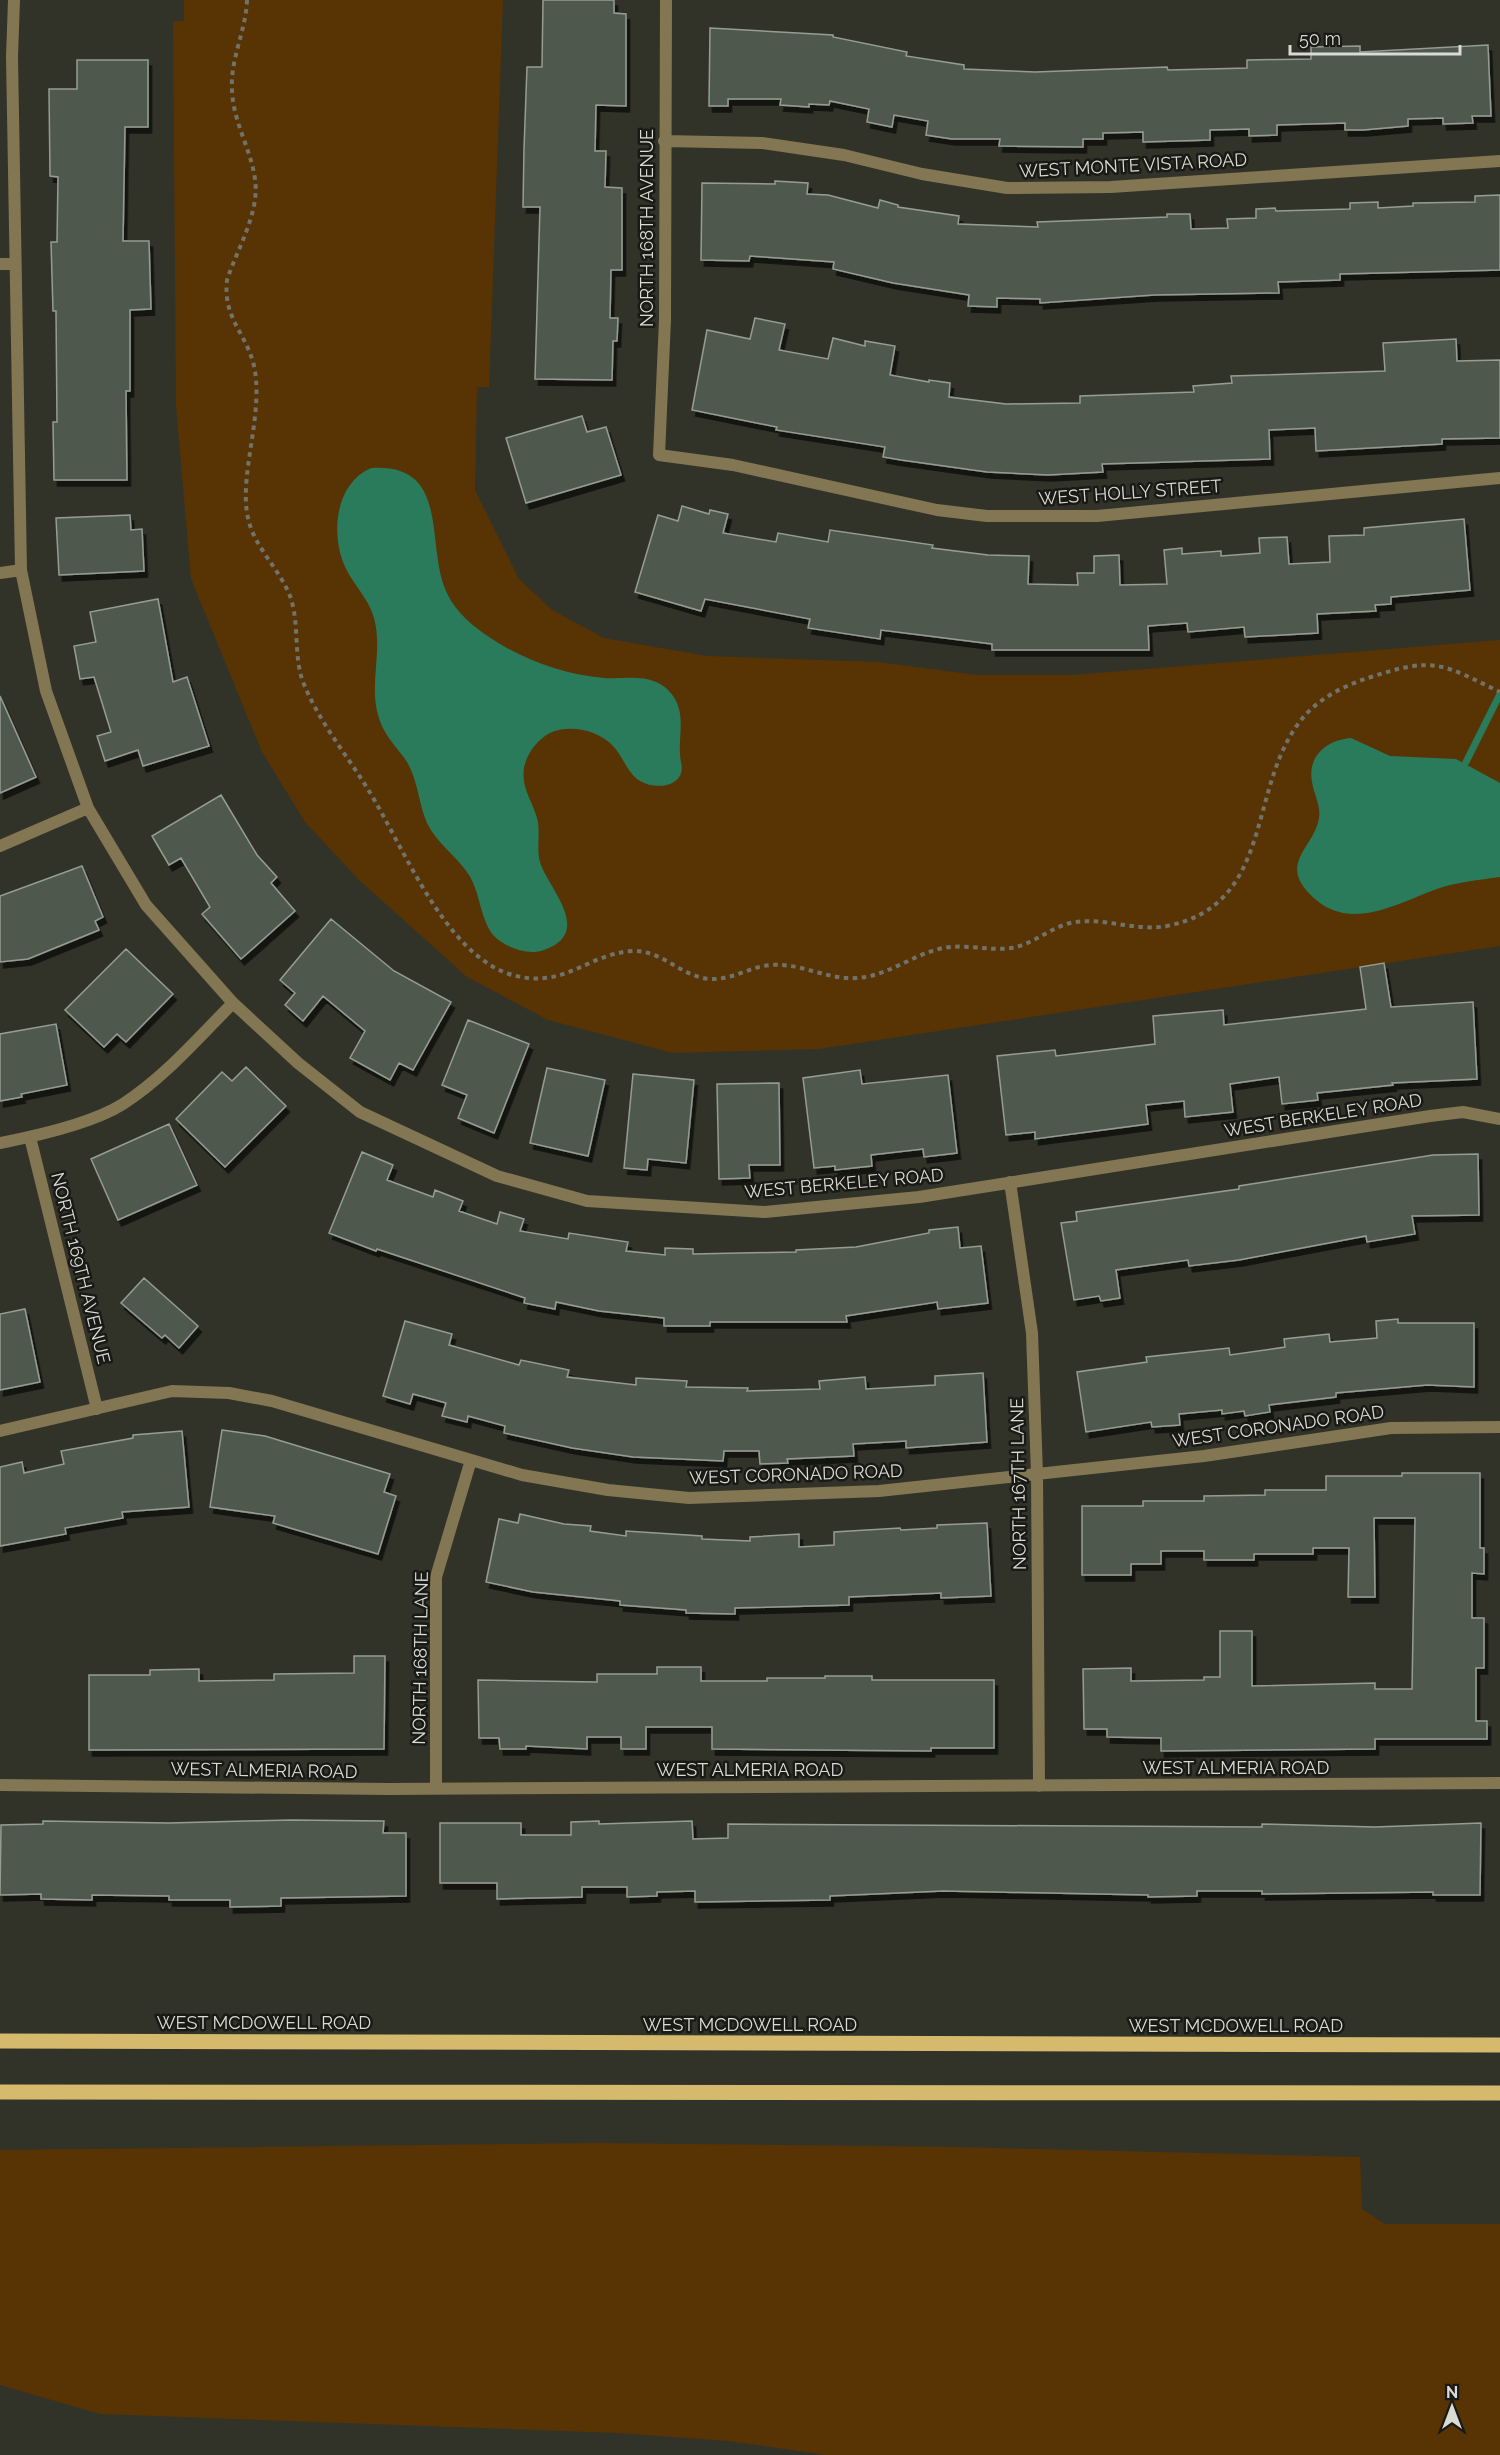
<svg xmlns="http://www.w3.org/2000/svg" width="1500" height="2455" font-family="Raleway,sans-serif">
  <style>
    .green { fill: #583303 }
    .water { fill: #297b5b }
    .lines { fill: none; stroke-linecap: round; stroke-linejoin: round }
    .stream { stroke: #297b5b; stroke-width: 7 }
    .building { fill: #50584e; stroke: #959d93; stroke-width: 1.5; filter: url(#shadow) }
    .path { stroke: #71736a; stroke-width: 4; stroke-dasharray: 4.5 4.5; stroke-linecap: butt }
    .minor { stroke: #837652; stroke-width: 12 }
    .primary { stroke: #d5b96d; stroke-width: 15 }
    .labels { text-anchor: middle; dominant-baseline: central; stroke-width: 5; stroke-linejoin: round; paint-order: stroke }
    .street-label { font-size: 18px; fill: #dadbd5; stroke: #191a16 }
  </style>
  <defs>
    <filter id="shadow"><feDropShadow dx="3.5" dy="6" stdDeviation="0" flood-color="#0009"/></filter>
  </defs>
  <rect width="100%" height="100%" fill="#313329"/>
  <path class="green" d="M184 0H503L489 387H477L475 490 519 579 552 610 604 638 707 656 878 662 977 675H1073L1500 640V946L872 1041 819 1049 673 1053 548 1020 467 977 359 880 305 822 262 752 191 579 176 406 173 22 184 21Z
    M596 2143 958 2147 1360 2157 1362 2209 1385 2224H1500V2455H826L729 2441 617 2433 100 2414 0 2385V2150Z"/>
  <path class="water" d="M371 468C451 463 425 543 446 591 452 605 462 616 474 626 510 655 558 674 604 678 622 679 640 675 656 682 666 686 673 694 677 703 685 722 677 742 681 762 687 786 657 791 640 781 627 773 623 756 613 746 598 730 570 724 550 733 537 740 527 753 524 768 521 788 532 800 537 818 541 832 536 848 540 862 547 887 595 932 544 950 528 956 507 948 495 937 480 921 481 894 469 875 457 856 437 844 427 823 418 802 418 778 405 759 394 744 383 734 378 715 369 683 383 651 374 618 368 596 349 581 342 559 331 527 338 482 371 468Z
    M1351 738 1390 756 1456 759 1500 783V877C1479 880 1457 882 1437 889 1400 902 1352 932 1315 899 1275 864 1314 849 1319 818 1321 805 1314 795 1312 782 1307 756 1327 740 1351 738Z"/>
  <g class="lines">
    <path class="stream" d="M1466 762 1500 694"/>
  </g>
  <path class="building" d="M543 0H614V13L626 14V106L596 105 595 151H606L605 187 622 188V270H611L610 318H618L617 341H613L612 380 535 379 540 207H523L524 149 527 67H542Z
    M710 28 833 35V37L907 52 906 56 964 65V69L1035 72 1167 67 1168 70 1247 68V60L1311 59V47L1360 46V52L1488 45 1491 116H1472L1473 123 1443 124V118L1408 119V126L1363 130H1345V123L1277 125V135L1249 136V129L1210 130V140L1143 142V132L1103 133V139H1083V147L999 146 1000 139H952L926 135 928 121 894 115 892 127 867 122 869 109 830 101 829 105 809 104V107L780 105 781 99H728V106H709Z
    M77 60H148V127H125L123 241H149L151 309 130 310V391H126L127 480H54L53 422H57L56 311H53L51 242H57L58 177 50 176 49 89H77Z
    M775 181 808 183 807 194 828 195 878 208 880 200 898 205V207L959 216 958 224 1038 227 1037 222 1167 217V214H1190L1191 229 1228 228 1227 219 1256 218V209L1275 208 1276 211 1350 209V203L1378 202V208L1413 206V203L1475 202V196L1500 195V270L1340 274V280L1278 282 1279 293 1154 295 1040 303V299L997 298V307L968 306 969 295 893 283 833 269 834 262 750 256 749 261 701 260 702 183 775 184Z
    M755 318 785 324 779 350 828 359 833 338 865 346V341L895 346 890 375 929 382V380L950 383 949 397 1006 404 1080 403V396L1194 392 1193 386 1232 383 1231 376 1385 371 1383 343 1456 339 1457 361 1500 360V438L1442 439V444L1316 451 1315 428 1269 430 1270 459 1102 464 1103 472 1048 475 987 472 901 460 883 457 885 447 776 430 777 427 692 410 707 330 750 339Z
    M582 416 587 432 606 427 621 475 526 503 506 438Z
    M682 506 709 514 710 510 728 514 723 533 776 542 778 533 828 542 830 530 933 545 932 548 988 555 1029 556 1028 584 1078 585 1077 573H1094V556L1119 555 1120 585 1167 584 1164 550 1182 548V554L1221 551V556L1260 553 1259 538 1287 537 1289 564 1330 562 1329 536 1364 535V528L1464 519 1470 590 1391 597V604L1375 605 1376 611 1317 614 1318 633 1245 637 1244 627 1188 632 1187 623 1148 626 1149 650H992V644L881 630 880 639 808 628 810 619 705 599 701 611 635 592 658 515 678 521Z
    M130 515 131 530 142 529 144 571 59 575 56 518Z
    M158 599 173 682 187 677 209 746 143 766 138 750 105 761 97 736 111 732 94 677 80 679 74 646 96 642 90 612Z
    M0 696 36 777 0 793Z
    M221 795 257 855 277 877 271 883 295 911 241 959 202 914 210 907 181 858 169 865 152 836Z
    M82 866 103 917 95 921 99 930 28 959 0 962V896Z
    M331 919 394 971 451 1002 413 1070 399 1063 390 1080 350 1058 365 1031 323 996 303 1021 285 1005 295 993 280 980Z
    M126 949 173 994 126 1042 117 1034 104 1047 65 1010Z
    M1384 963 1391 1007 1473 1002 1477 1079 1392 1083 1393 1085 1317 1093 1318 1100 1282 1104 1279 1077 1230 1084 1233 1112 1185 1117 1184 1101 1146 1105 1148 1124 1035 1139V1132L1006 1135 997 1056 1055 1050 1056 1056 1155 1044 1153 1016 1223 1010 1224 1025 1366 1009 1360 967Z
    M468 1020 529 1044 494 1133 458 1118 467 1095 442 1085Z
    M56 1024 67 1085 21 1094 22 1097 0 1101V1034Z
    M246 1067 286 1106 225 1167 176 1119 222 1072 232 1081Z
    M547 1068 605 1080 588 1156 530 1143Z
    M860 1070 862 1084 948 1075 957 1153 924 1157 923 1149 871 1155 872 1166 835 1170V1166L814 1168 803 1078Z
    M633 1074 694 1080 686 1163 648 1159 647 1170 624 1168Z
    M779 1083 780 1165H749L750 1178 719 1179 717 1084Z
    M169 1124 197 1185 118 1220 91 1159Z
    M362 1152 393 1165 387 1180 433 1197 435 1190 463 1201 459 1211 497 1224 500 1212 524 1219 520 1231 568 1239 569 1233 628 1242 626 1251 665 1255V1248L693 1249V1254L796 1252V1250L856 1247 929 1233V1230L958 1227 960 1248 981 1246 988 1303 938 1309 937 1302 846 1316 847 1322H710V1326H664V1318L599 1311 556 1302 555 1309 524 1303 525 1298 377 1249 376 1251 329 1233Z
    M1478 1154 1479 1215 1412 1216 1415 1234 1367 1242 1366 1236 1239 1260 1189 1266 1188 1260 1116 1270 1120 1298 1101 1301 1099 1296 1074 1300 1061 1223 1077 1221 1076 1212 1239 1189V1186L1433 1155Z
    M144 1278 198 1326 179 1348 165 1335 162 1338 121 1303Z
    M25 1309 40 1382 0 1390V1314Z
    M1398 1319V1323H1474V1387L1427 1385 1336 1393V1397L1269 1405 1270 1412 1245 1416 1244 1411 1222 1414V1410L1179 1414 1180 1425 1152 1427 1151 1422 1086 1432 1077 1372 1147 1362 1146 1357 1229 1348 1230 1355 1285 1347 1284 1339 1329 1334 1330 1342 1377 1338 1376 1321Z
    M405 1321 452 1334 449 1345 519 1365 521 1360 569 1370 567 1377 636 1385V1378L687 1381 686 1387 748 1388 747 1391 820 1389 819 1381 865 1377 866 1389 935 1385V1376L983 1373 987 1442 906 1448V1441L853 1444 854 1456 787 1459 788 1463 760 1464 759 1451H724L723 1461 633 1457 572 1448 504 1433 505 1426 468 1416 467 1422 442 1416 446 1403 413 1394 410 1404 383 1396Z
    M222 1430 265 1436 390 1474 384 1492 396 1496 378 1554 273 1523 275 1516 210 1507Z
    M182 1431 189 1507 122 1512 123 1518 65 1528 66 1534 0 1546V1467L22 1462 24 1473 64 1464 61 1451 133 1438V1435Z
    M1402 1473H1480V1548H1484V1574L1472 1573V1618H1484V1668H1476V1721H1487V1739H1375V1749L1161 1751V1738L1107 1737V1729H1084L1083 1669 1131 1668V1681L1204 1680V1677H1220V1631H1252V1686L1375 1683V1689H1412L1415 1518H1374L1375 1597H1348L1349 1548H1313V1554H1254V1560H1204V1551H1161V1564H1131V1575H1082V1506H1143V1501H1204V1496L1265 1495V1490H1326V1476H1402Z
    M520 1514 564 1524 591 1526 590 1531 626 1536V1531L702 1536V1539L750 1541V1537L799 1534V1547L834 1545V1532L900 1528 901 1530 937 1528V1525L987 1523 991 1596 941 1598V1593L849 1597V1605L735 1608V1614L686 1613V1610L620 1605V1601L533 1592 486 1582 499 1519 518 1523Z
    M354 1656H385L384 1749 89 1750V1675H150V1670L199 1669V1681L274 1680V1674L354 1673Z
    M657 1667H701V1681H767V1678H825V1676H872V1680H994V1748H931V1751L712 1749V1727H646V1749H621V1737H587V1749L526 1746V1749H500L499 1738H479L478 1680 597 1682V1674H657Z
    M291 1820 384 1821 383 1833H406V1896L281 1898V1906L230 1907V1900H169V1896L92 1895V1900L41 1899V1894L0 1895 1 1825 43 1824V1821L169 1823Z
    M599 1821V1824L692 1821 693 1839 728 1838V1824L1262 1827V1824L1375 1827 1481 1823 1480 1895H1433V1892L1262 1894V1891H1197V1896L1148 1897V1895L943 1891 830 1896V1900L695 1902V1891L657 1892V1896L627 1897V1887H582V1897L497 1899V1883H440V1823H521V1835H571V1822Z"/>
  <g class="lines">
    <path class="path" d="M247 0C246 31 230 59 232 90 233 122 251 149 255 179 260 213 237 249 227 280 223 317 244 331 253 362 266 410 238 474 248 518 254 547 279 568 290 596 300 624 293 654 303 682 319 722 347 755 369 791 403 846 444 952 509 974 563 991 585 955 631 951 663 949 682 979 713 979 733 979 750 967 770 965 803 963 827 980 856 978 885 977 911 956 939 949 965 942 991 953 1016 947 1035 942 1051 928 1070 923 1103 916 1134 932 1167 926 1273 905 1248 792 1298 724 1316 699 1343 686 1371 677 1435 656 1442 664 1500 692"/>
    <path class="minor" d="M14 0 12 57 21 570 46 691 88 808 146 905 233 1003 298 1063 360 1112 497 1176 587 1201 765 1212 919 1197 1430 1116 1463 1112 1500 1119
      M666 0 665 320 659 455 733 465 937 510 987 516H1097L1500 478
      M664 141 762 143 844 155 922 174 1007 188 1111 187 1500 161
      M0 264H15
      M0 573 21 570
      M0 846 88 808
      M30 1137 97 1409
      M0 1143C36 1136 93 1123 123 1104 165 1077 198 1038 233 1003
      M1010 1182 1032 1333 1037 1474 1039 1786
      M0 1431 172 1391 229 1393 272 1401 522 1475 608 1490 689 1498 879 1491 1204 1456 1391 1428 1500 1427
      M0 1785 388 1789 1500 1783
      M436 1788V1577L471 1460"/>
    <path class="primary" d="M0 2041 1500 2045
      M0 2092 1500 2093"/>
  </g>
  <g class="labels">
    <g class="street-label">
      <text transform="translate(1133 165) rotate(-3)">WEST MONTE VISTA ROAD</text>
      <text transform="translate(646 228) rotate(-90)">NORTH 168TH AVENUE</text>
      <text transform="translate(1130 492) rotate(-4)">WEST HOLLY STREET</text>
      <text transform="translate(1323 1115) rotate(-9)">WEST BERKELEY ROAD</text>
      <text transform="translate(844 1183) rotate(-5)">WEST BERKELEY ROAD</text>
      <text transform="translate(81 1268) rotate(76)">NORTH 169TH AVENUE</text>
      <text transform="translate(1278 1426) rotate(-8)">WEST CORONADO ROAD</text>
      <text transform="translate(796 1474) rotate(-2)">WEST CORONADO ROAD</text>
      <text transform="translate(1018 1484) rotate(-91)">NORTH 167TH LANE</text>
      <text transform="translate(420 1658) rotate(-89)">NORTH 168TH LANE</text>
      <text x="1236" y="1767">WEST ALMERIA ROAD</text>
      <text x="750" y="1769">WEST ALMERIA ROAD</text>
      <text transform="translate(264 1770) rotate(1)">WEST ALMERIA ROAD</text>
      <text x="264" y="2022">WEST MCDOWELL ROAD</text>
      <text x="750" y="2024">WEST MCDOWELL ROAD</text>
      <text x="1236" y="2025">WEST MCDOWELL ROAD</text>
    </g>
  </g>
  <g transform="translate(1452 2407)" stroke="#191a16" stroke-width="4.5" paint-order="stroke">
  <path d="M0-4.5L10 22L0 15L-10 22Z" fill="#dadbd5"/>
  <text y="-9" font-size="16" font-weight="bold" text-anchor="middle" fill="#dadbd5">N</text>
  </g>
  <path d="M1290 45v9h170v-9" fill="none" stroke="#dadbd5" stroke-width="3"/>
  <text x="1299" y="45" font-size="18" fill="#dadbd5" stroke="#191a16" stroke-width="4.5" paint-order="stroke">50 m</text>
</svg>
